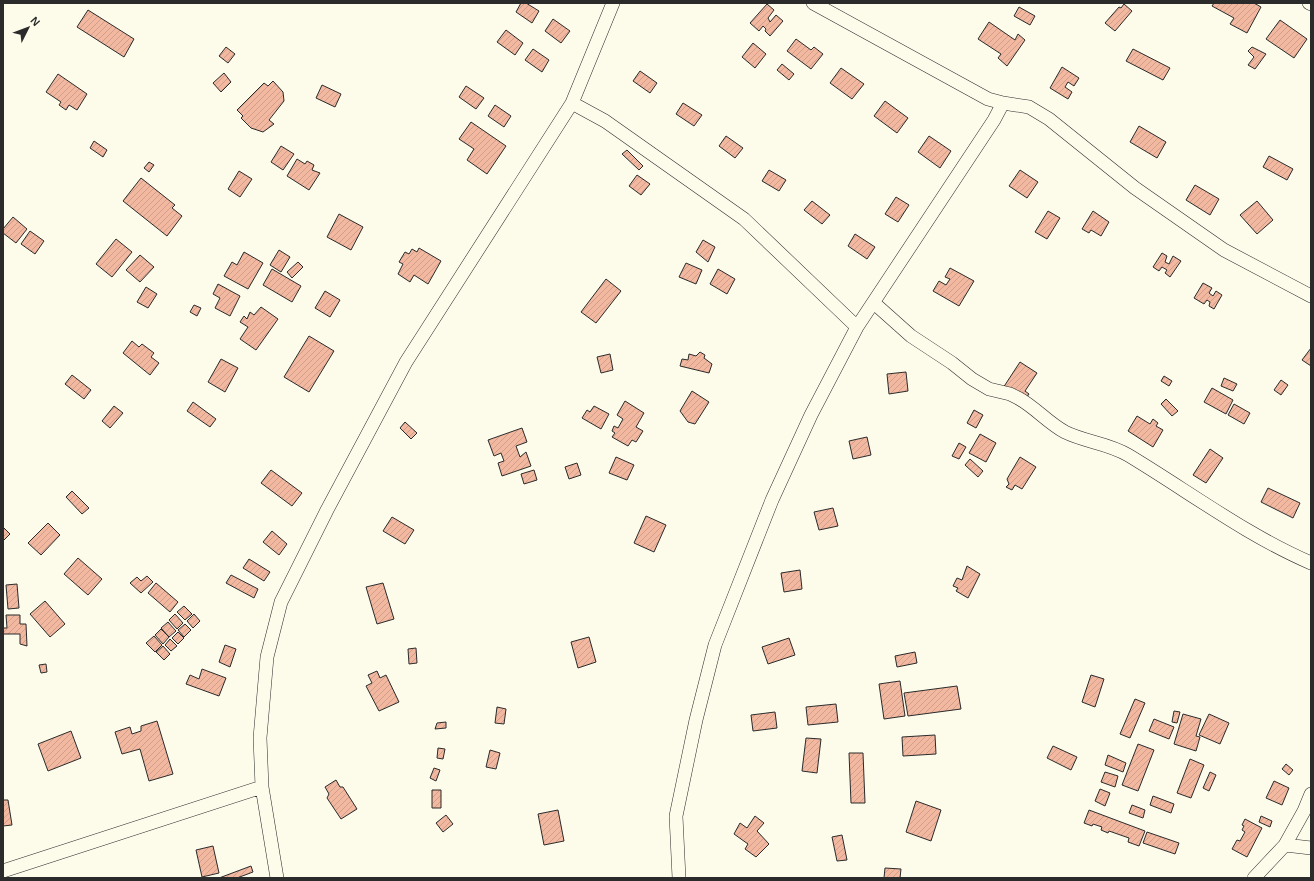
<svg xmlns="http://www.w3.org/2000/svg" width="1314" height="881" font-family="Arial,sans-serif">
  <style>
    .building { fill: url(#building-hatch); stroke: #2b2b2b }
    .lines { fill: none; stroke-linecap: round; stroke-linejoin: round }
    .minor-casing { stroke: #2b2b2b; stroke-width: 14 }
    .minor { stroke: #fdfbea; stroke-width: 13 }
  </style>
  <defs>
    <pattern id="building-hatch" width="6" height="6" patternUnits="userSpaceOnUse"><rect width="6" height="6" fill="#f2b8a0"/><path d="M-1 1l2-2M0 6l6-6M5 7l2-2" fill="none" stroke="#d09e8a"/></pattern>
  </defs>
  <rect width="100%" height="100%" fill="#fdfbea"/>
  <path class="building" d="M521 3H526L539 11 532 23 516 12Z
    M1214 3H1254L1261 7 1247 33 1230 24 1234 18 1212 6Z
    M767 4 774 10 768 18 770 22 776 15 783 21 770 36 765 31 766 29 763 26 759 31 750 23Z
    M1124 4 1132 11 1115 31 1105 23 1119 7 1121 8Z
    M1019 7 1035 16 1030 25 1014 16Z
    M88 10 134 39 124 57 77 27Z
    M553 19 570 31 561 43 545 31Z
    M1280 20 1307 39 1294 58 1266 39Z
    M989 22 1015 40 1018 34 1025 40 1007 66 998 58 1001 54 978 39Z
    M506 30 523 43 515 55 497 42Z
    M796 39 811 50 814 47 823 54 811 69 787 51Z
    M753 43 766 54 755 68 742 57Z
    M226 47 235 54 228 63 219 56Z
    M1252 47 1266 54 1255 69 1248 65 1254 57 1248 51Z
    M533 49 549 60 542 72 525 60Z
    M1133 49 1170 68 1163 80 1126 61Z
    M782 64 794 74 789 80 777 70Z
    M1062 67 1079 78 1074 86 1068 82 1065 87 1072 92 1068 99 1050 88Z
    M841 68 864 84 852 99 830 83Z
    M640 71 657 83 650 93 633 81Z
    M224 73 231 82 221 92 213 83Z
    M58 74 87 94 77 110 69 105 66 110 59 105 61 102 46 92Z
    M273 81 283 92 284 101 269 120 274 124 263 132 251 128 241 118 243 116 237 110 264 83 268 86Z
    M322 85 341 94 335 107 316 98Z
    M466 86 484 98 476 109 459 97Z
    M885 101 908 118 897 133 874 116Z
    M683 103 702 115 694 126 676 114Z
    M495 105 511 116 504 127 488 116Z
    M471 122 506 146 487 174 467 160 474 149 459 139Z
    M1139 126 1166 142 1157 158 1130 142Z
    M726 136 743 148 735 158 719 146Z
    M929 136 951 151 940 168 918 152Z
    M94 141 107 150 103 157 90 148Z
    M281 146 294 154 283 170 271 162Z
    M627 150 643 166 639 170 622 154Z
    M1269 156 1293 169 1287 180 1263 167Z
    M297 159 305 164 307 161 314 165 312 170 320 173 309 190 287 176Z
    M149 162 154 165 149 172 144 168Z
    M769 170 786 180 779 191 762 181Z
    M1020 170 1038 182 1027 198 1009 186Z
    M239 171 252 179 240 197 228 189Z
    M637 175 650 184 641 195 629 186Z
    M141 178 175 205 172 208 182 216 167 236 123 201Z
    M1195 185 1219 199 1210 215 1186 200Z
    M896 197 909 205 898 222 885 214Z
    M812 201 830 215 822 224 804 210Z
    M1257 201 1273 220 1257 234 1240 215Z
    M1048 211 1060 218 1047 239 1035 232Z
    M1093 211 1109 222 1101 236 1091 230 1089 233 1082 229Z
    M339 214 363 227 351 250 327 237Z
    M13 217 27 229 16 243 3 233V229Z
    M30 231 44 241 35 254 21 244Z
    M855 234 875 247 867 259 848 246Z
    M116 239 132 252 112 277 96 264Z
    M703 240 715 247 708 262 696 252Z
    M419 248 441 261 428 284 414 275 410 282 398 274 403 264 399 262 405 252 409 254 412 249 417 252Z
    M279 250 290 257 281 272 270 265Z
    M244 252 263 263 248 289 224 276 232 262 237 265Z
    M1162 253 1167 256 1165 262 1169 264 1173 256 1181 261 1170 277 1165 273 1167 270 1162 267 1159 271 1153 267Z
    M140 255 154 267 140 282 126 270Z
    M298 262 303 267 292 278 287 272Z
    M686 263 702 270 696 284 679 277Z
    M950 268 974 281 959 306 933 291 939 281 946 285 950 279 945 277Z
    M272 269 301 286 292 302 263 285Z
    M718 269 735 279 727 294 710 284Z
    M606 279 621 291 596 323 581 312Z
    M1203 283 1212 288 1209 293 1213 296 1216 291 1222 295 1214 309 1209 306 1210 302 1207 300 1204 304 1194 298Z
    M218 284 240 296 230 316 215 308 220 298 213 294Z
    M146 287 157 294 148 308 137 302Z
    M325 291 340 300 330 317 315 308Z
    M194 305 201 308 197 316 190 312Z
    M261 307 278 319 256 350 240 339 248 327 240 322 244 316 247 319 250 312 254 315Z
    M309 336 334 351 309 392 284 377Z
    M132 341 139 347 142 344 154 353 151 357 159 363 150 375 123 353Z
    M1311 348V366L1302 360Z
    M700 352 705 355 704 358 712 364 709 373 680 366 682 359 688 360 689 354 696 356Z
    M610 354 613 370 601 373 597 357Z
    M221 359 238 368 225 392 208 382Z
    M1020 362 1037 373 1025 391 1029 394 1024 401 1003 388Z
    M906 372 908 391 889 394 887 374Z
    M72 375 91 390 84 399 65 384Z
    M1164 376 1172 381 1169 386 1161 381Z
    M1224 378 1237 384 1233 391 1221 386Z
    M1281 380 1288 385 1281 395 1274 390Z
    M1212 388 1233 400 1226 414 1204 402Z
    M692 391 709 402 695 424 688 422 680 411Z
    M1166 399 1178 411 1172 416 1161 404Z
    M625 401 644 413 636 427 643 431 636 442 632 440 628 446 612 437 615 433 612 431 614 426 618 428 623 419 617 415Z
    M193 402 216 419 210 427 187 411Z
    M1234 404 1250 413 1244 424 1228 415Z
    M114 406 123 413 110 428 102 421Z
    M594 406 609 414 601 429 582 418 587 410 590 412Z
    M974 410 983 415 976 428 967 423Z
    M1137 416 1150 424 1153 419 1158 423 1156 426 1163 430 1153 447 1128 431Z
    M405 422 417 433 411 439 400 428Z
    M522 428 527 442 516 446 520 457 526 452 531 466 502 476 498 463 504 461 501 453 494 456 488 440Z
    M980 434 996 443 986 462 969 453Z
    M867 437 871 455 853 459 849 441Z
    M959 443 966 447 959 459 952 456Z
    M1210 449 1223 458 1206 483 1193 475Z
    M616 457 634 465 627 480 609 473Z
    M1020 457 1036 467 1022 489 1015 485 1012 490 1006 487 1009 484 1007 479Z
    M970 459 983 471 978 477 965 465Z
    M577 463 581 475 569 479 565 467Z
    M271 470 302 493 292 506 261 483Z
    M534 470 537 480 524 484 521 474Z
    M1268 488 1300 503 1293 518 1261 502Z
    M72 491 89 508 82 514 66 497Z
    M833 508 838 526 819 530 814 512Z
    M646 516 666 525 654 552 634 543Z
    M392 517 414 530 405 544 383 531Z
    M48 523 60 535 41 555 28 543Z
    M3 527 10 534 3 541Z
    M272 531 287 544 279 555 263 542Z
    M78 558 102 579 88 595 64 574Z
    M249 559 270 572 264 581 243 568Z
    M967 566 980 574 968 598 956 591 958 588 953 586 957 578 962 580Z
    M800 570 802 589 784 592 781 573Z
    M231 575 258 589 254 598 226 583Z
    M147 576 153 582 141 593 130 583 137 577 141 581Z
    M156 583 178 602 170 612 148 593Z
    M383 583 394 619 377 624 366 587Z
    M17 584 19 608 8 609 6 585Z
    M45 601 65 624 50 637 30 614Z
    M184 606 192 614 185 620 177 612Z
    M175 614 183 623 177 629 169 620Z
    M194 614 200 621 193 628 187 621Z
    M6 615H20V624H26L27 646 20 644V634H3V628H7Z
    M168 622 176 631 169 637 161 628Z
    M185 624 191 630 184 637 178 630Z
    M161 629 169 637 163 644 155 635Z
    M178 632 184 638 178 644 172 638Z
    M154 636 162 645 155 652 146 643Z
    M589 637 596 662 578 668 571 642Z
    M789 638 795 655 768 664 762 647Z
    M170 639 177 646 171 651 165 645Z
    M225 645 236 649 230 667 219 662Z
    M163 646 170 654 164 660 156 652Z
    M416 648 417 663 409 664 408 649Z
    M915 652 917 663 897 667 895 656Z
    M46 664 47 672 41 673 39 665Z
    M202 669 226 678 219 696 186 684 190 675 199 679Z
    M377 671 380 678 386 675 399 702 379 711 366 686 372 683 368 675Z
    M1091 675 1104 679 1095 707 1082 702Z
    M900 681 905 716 884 719 879 684Z
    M957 686 961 709 908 716 904 693Z
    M1135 699 1145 703 1130 738 1120 734Z
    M836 704 838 722 808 725 806 707Z
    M497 707 506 709 504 724 495 723Z
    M1174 711 1180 712 1177 723 1172 722Z
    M775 712 777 728 753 731 751 715Z
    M1183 714 1201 719 1196 736 1200 737 1196 751 1174 744Z
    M1209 714 1229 723 1220 744 1199 735Z
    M1154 719 1174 727 1169 739 1149 731Z
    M157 721 173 774 149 781 140 749 122 754 115 732 130 727 132 734 141 731V726Z
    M446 722V728L435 729 437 723Z
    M71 731 81 758 48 771 38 744Z
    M935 735 936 754 903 756 902 737Z
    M806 738 821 739 817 773 802 771Z
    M1138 744 1154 750 1138 791 1122 785Z
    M1053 746 1077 757 1071 770 1047 758Z
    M438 748 445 749 443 759 437 758Z
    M490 750 500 753 496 769 486 767Z
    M849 753H863L865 803H851Z
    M1108 755 1126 763 1123 772 1105 765Z
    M1190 759 1204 765 1191 798 1177 793Z
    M1286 764 1293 770 1289 775 1282 769Z
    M434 768 440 770 436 781 430 778Z
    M1105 772 1118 776 1115 787 1101 782Z
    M1210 772 1216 775 1209 791 1203 788Z
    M336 780 340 787H343L357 809 341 819 327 798 329 794 325 787Z
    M1274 781 1289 788 1282 805 1266 798Z
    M1100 789 1110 793 1105 806 1095 801Z
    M432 790H441V808H432Z
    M1153 796 1174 804 1171 813 1150 805Z
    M3 800H8L12 825 3 826Z
    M916 801 941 810 931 841 906 832Z
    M1132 805 1145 810 1143 818 1129 813Z
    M558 810 564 841 544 845 538 814Z
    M1089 810 1145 831 1139 846 1128 842 1129 838 1109 831 1108 833 1101 830 1102 827 1093 824 1092 826 1084 823Z
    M446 815 453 824 443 832 436 823Z
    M755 816 764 823 757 831 769 844 756 857 745 849 748 844 734 834 740 823 747 828Z
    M1261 816 1272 821 1270 827 1259 822Z
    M1245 819 1262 828 1247 857 1232 849 1237 840 1240 841 1245 832 1242 830 1244 826 1242 825Z
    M1147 832 1179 843 1175 854 1143 843Z
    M842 835 847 860 837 861 832 837Z
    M213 846 219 873 202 877 196 850Z
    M251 866 253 872 237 878H219Z
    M885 868 901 869 900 878H884Z"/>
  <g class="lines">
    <defs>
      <path id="minor" d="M813 3 988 99 1003 103
        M1309 3 1311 4
        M572 103 605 121 744 219 857 327 811 415 772 500 715 645 696 720 676 816 679 878
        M874 303 911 336 952 363 972 379 989 389 1010 394 1018 398C1035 407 1048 423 1065 432 1085 442 1108 443 1128 455 1188 491 1246 535 1311 563
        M857 327 994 120 1003 103 1029 107 1049 119 1135 188 1224 250 1311 296
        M1285 845 1311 848
        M3 871 262 787
        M277 878 262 787 260 738 267 657 281 602 327 510 406 362 572 103 613 3
        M1254 878 1285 845 1304 811 1311 794"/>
    </defs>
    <use href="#minor" class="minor-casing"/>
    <use href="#minor" class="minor"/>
  </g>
  <rect width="1314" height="881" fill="none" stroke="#2b2b2b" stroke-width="8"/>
  <g transform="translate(28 28) rotate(48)" stroke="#fdfbea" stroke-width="3" paint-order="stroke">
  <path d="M0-3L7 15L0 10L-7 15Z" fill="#2b2b2b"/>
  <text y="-6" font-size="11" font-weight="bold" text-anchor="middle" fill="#2b2b2b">N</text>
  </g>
</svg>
